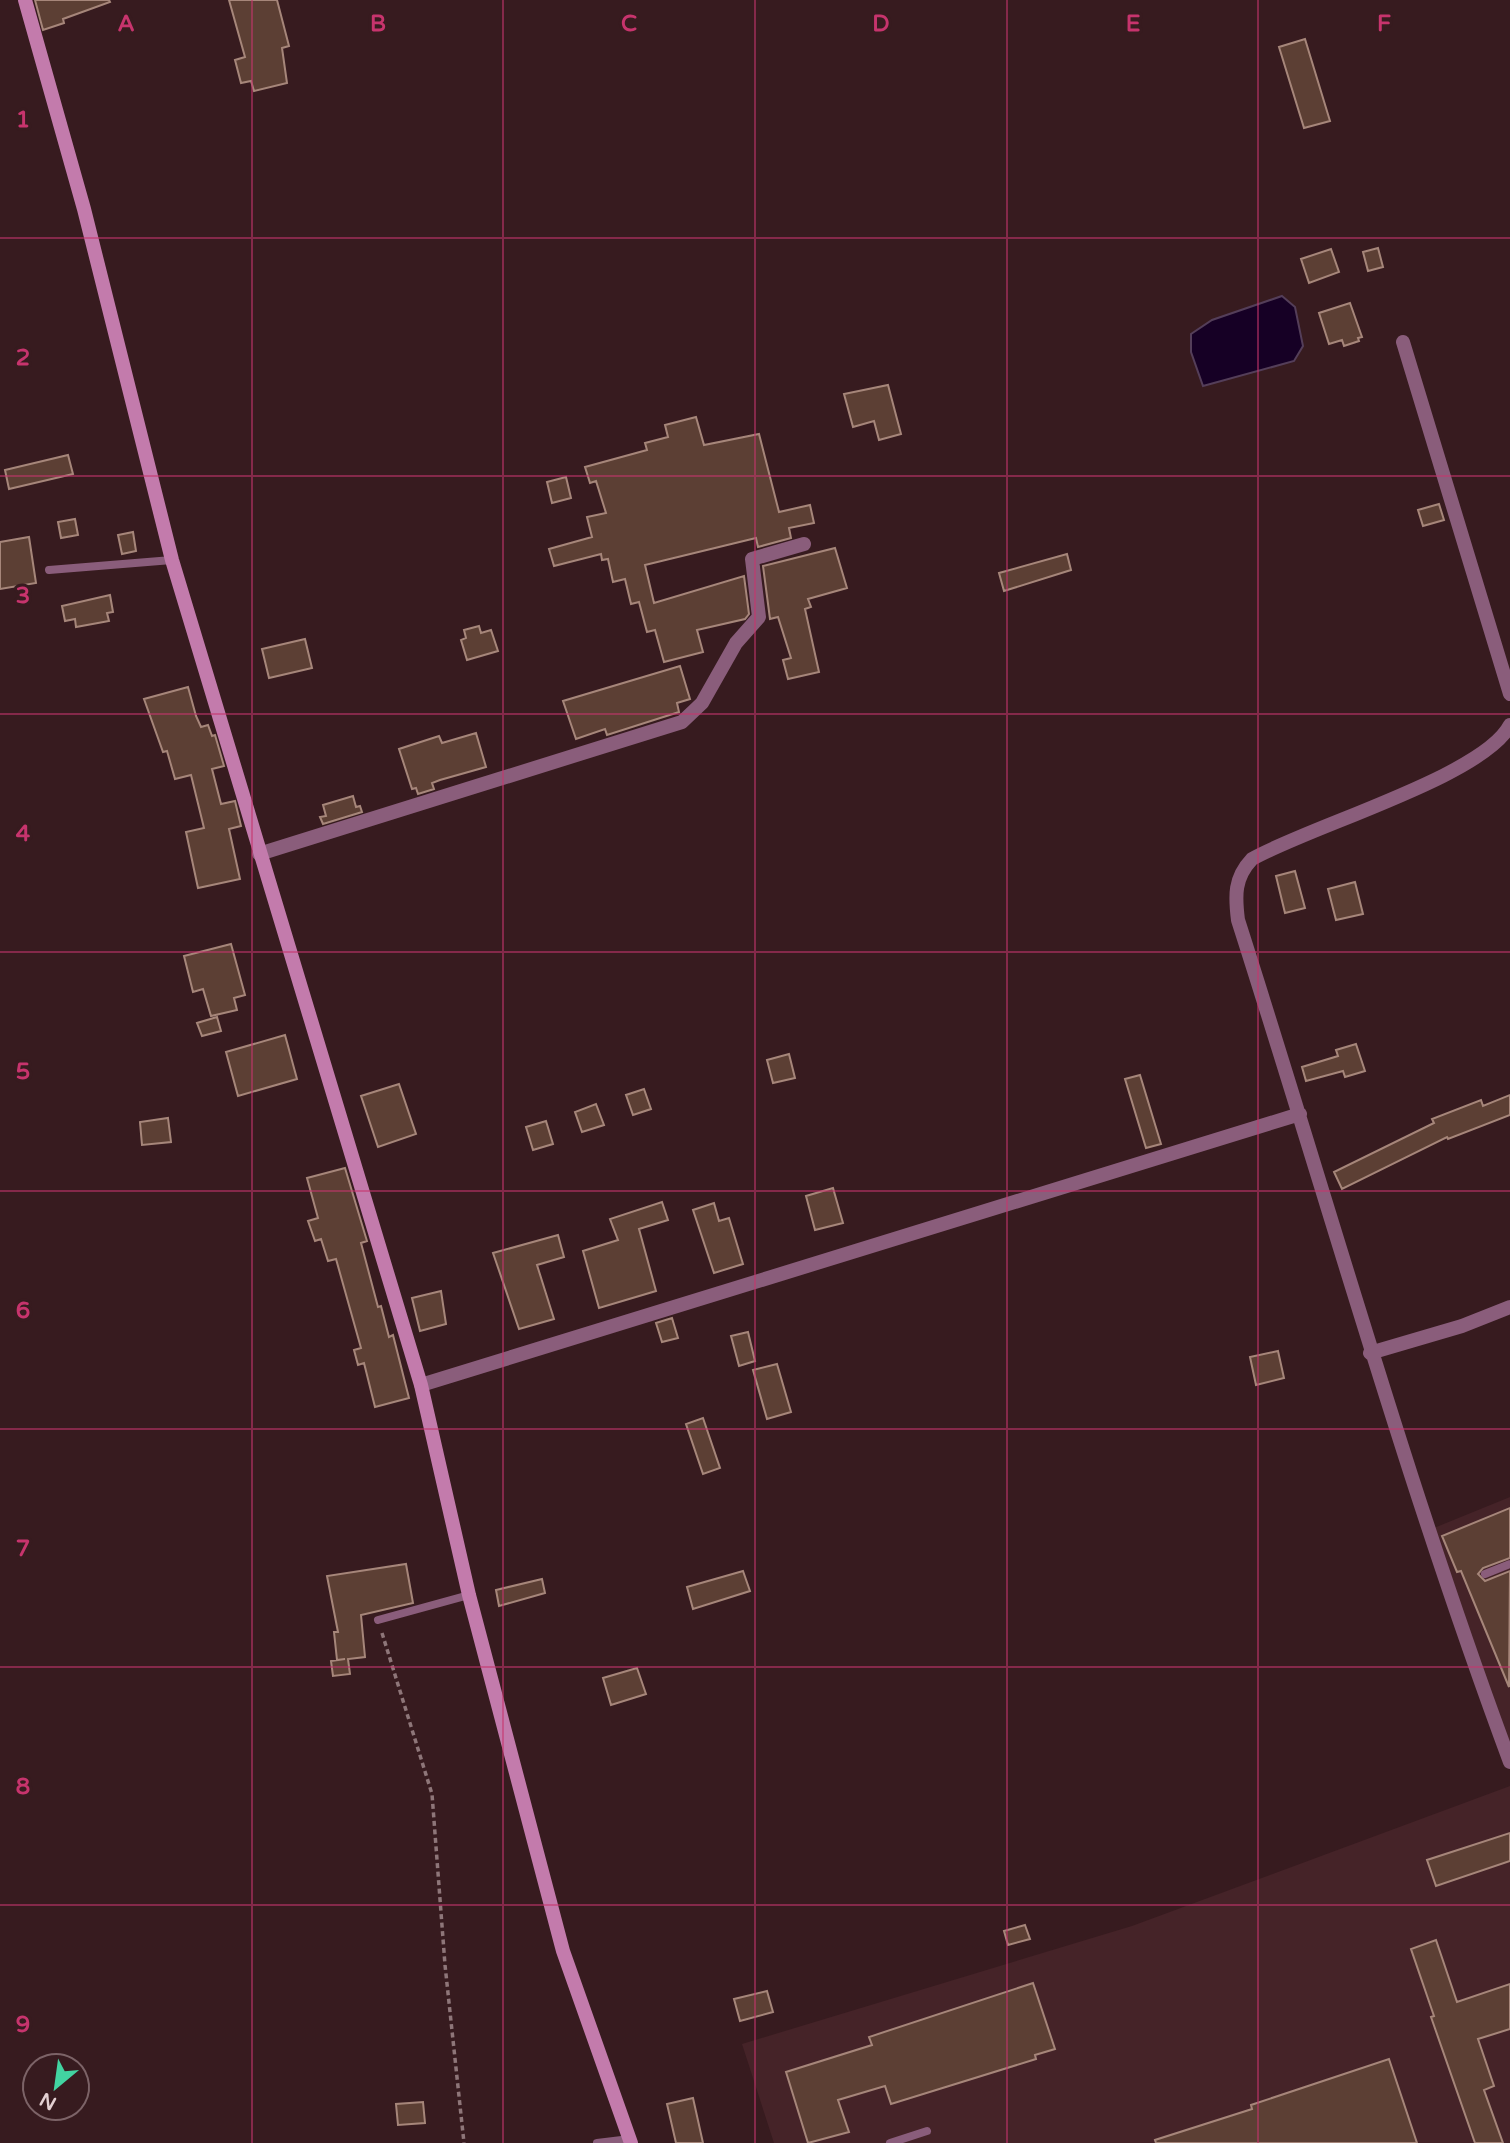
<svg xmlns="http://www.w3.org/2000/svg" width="1510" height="2143" font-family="'Varela Round',sans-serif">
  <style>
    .built { fill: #452328 }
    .water { fill: #160025; stroke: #543e59; stroke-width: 2 }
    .building { fill: #5c3f34; stroke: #a6867a; stroke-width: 2 }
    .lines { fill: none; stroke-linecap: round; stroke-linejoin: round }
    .path { stroke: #8e7679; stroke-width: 3.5; stroke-dasharray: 5 3.5; stroke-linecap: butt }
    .lane { stroke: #8a5d7b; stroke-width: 8 }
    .street { stroke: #8a5d7b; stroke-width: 14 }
    .secondary { stroke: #c37bac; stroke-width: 14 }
    .grid { fill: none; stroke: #c7346d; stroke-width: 2; stroke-opacity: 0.55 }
    .grid-label { font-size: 23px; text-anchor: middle; font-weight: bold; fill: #c7346d; stroke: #371b1f; stroke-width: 6; stroke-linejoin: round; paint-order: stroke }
  </style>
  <rect width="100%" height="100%" fill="#371b1f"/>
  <path class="built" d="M1510 1497V1749L1429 1530Z
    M1510 1786V2143H774L742 2044 1132 1926Z"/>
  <path class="water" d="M1282 296 1295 307 1303 346 1294 361 1203 386 1191 352V334L1212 320Z"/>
  <path class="building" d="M35 0H109L110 2 63 19 64 23 43 30Z
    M229 0H277L289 46 282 48 287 83 254 91 251 81 241 83 235 60 245 57Z
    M1305 39 1330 121 1304 128 1279 47Z
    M1378 248 1383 267 1368 271 1363 252Z
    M1331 249 1339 272 1309 283 1301 259Z
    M1350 303 1362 337 1358 338 1359 341 1344 346 1342 340 1329 344 1319 313Z
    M888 385 901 434 879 440 874 421 853 427 844 394Z
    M696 417 704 445 759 434 779 512 810 505 814 523 789 528 791 538 758 547 756 538 645 565 654 603 744 576 749 614 745 619 697 630 703 652 664 662 655 630 647 632 639 602 631 604 625 579 613 582 608 559 602 560 601 554 554 566 549 549 592 537 587 517 606 513 596 481 590 483 585 467 647 450 645 443 668 437 665 425Z
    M68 455 73 474 9 489 5 470Z
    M566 477 571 498 552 503 547 482Z
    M1439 504 1444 520 1423 526 1418 510Z
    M75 519 78 535 61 538 58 522Z
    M133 532 136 551 122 554 118 535Z
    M29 537 36 583 0 589V542Z
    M835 548 847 588 808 599 811 607 805 609 819 672 788 679 783 660 791 658 778 617 770 619 763 566Z
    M1067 554 1071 570 1004 591 999 573Z
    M110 595 113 612 107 613 109 621 76 627 75 619 65 621 62 606Z
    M479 626 481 633 491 630 498 651 467 660 461 640 466 638 464 630Z
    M305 639 312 668 269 678 262 649Z
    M680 666 690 699 677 703 679 712 607 735 605 729 576 739 563 701Z
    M188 687 196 716 201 727 208 725 212 736 215 735 224 766 212 769 221 804 235 801 241 826 229 829 240 879 198 888 186 832 204 828 191 775 175 779 167 751 163 752 144 699Z
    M476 733 486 767 440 780 432 783 434 789 418 794 416 788 412 789 399 749 439 736 442 743Z
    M353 796 356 807 360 806 362 812 323 824 320 817 326 816 323 805Z
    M1295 871 1305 908 1285 913 1276 876Z
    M1355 882 1363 914 1336 920 1328 889Z
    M231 944 245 995 234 998 237 1010 211 1016 203 989 193 992 184 956Z
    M217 1017 221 1031 202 1036 197 1023Z
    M285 1035 297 1079 238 1096 226 1052Z
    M1356 1044 1365 1071 1345 1077 1343 1071 1306 1081 1302 1067 1338 1056 1336 1050Z
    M789 1054 795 1078 773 1083 767 1060Z
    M1140 1075 1161 1144 1146 1148 1125 1079Z
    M399 1084 416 1134 378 1147 361 1096Z
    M644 1089 651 1109 633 1115 626 1095Z
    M1510 1095V1115L1448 1139 1447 1137 1342 1189 1334 1172 1434 1123 1432 1119 1481 1100 1483 1106Z
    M596 1104 604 1125 582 1132 575 1112Z
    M168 1118 171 1142 142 1145 140 1122Z
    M546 1121 553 1144 533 1150 526 1127Z
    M345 1168 367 1241 361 1243 378 1307 381 1306 389 1337 393 1335 409 1398 375 1407 364 1363 358 1365 354 1350 361 1348 336 1259 328 1261 321 1239 315 1241 308 1221 318 1218 307 1178Z
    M833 1188 843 1223 815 1230 806 1196Z
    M662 1202 668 1220 639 1229 656 1291 599 1308 583 1251 618 1240 610 1219Z
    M714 1203 719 1221 729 1218 743 1264 714 1273 693 1210Z
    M558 1235 564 1257 537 1265 554 1319 519 1329 493 1253Z
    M441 1291 446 1324 420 1331 412 1298Z
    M672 1318 678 1338 662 1342 656 1323Z
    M748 1332 755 1361 739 1366 731 1336Z
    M1278 1351 1284 1378 1256 1385 1250 1357Z
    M777 1364 791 1412 767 1419 753 1370Z
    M703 1418 720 1468 703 1474 686 1424Z
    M1510 1508V1558L1483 1568 1478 1574 1485 1581 1510 1571 1509 1687 1461 1571 1457 1572 1442 1536Z
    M406 1564 413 1603 361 1615 365 1657 348 1659 350 1674 333 1676 331 1661 345 1659 337 1660 334 1632H338L327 1576Z
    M743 1571 750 1591 693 1609 687 1587Z
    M542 1579 545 1593 499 1606 496 1590Z
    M637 1668 646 1694 611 1705 603 1678Z
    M1510 1833V1861L1436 1886 1427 1860Z
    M1025 1925 1030 1939 1008 1945 1004 1931Z
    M1436 1940 1457 2002 1510 1984V2029L1478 2039 1494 2086 1484 2090 1503 2143H1475L1431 2017 1434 2016 1411 1949Z
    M1033 1983 1055 2049 1035 2055 1036 2059 891 2104 885 2086 838 2100 849 2132 808 2143 786 2072 872 2045 869 2037Z
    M767 1991 773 2012 740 2021 734 1999Z
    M1389 2059 1417 2143H1156L1155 2140 1252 2109 1251 2105Z
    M693 2098 703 2143H676L667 2104Z
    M423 2102 425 2123 398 2125 396 2104Z"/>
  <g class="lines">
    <path class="path" d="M382 1633 432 1794 445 1965 464 2143"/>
    <path class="lane" d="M49 570 172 560
      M1485 1574 1510 1564
      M378 1620 469 1595
      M597 2143 630 2139
      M890 2143 927 2131"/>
    <path class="street" d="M1403 342 1510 694
      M1510 725C1484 776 1310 826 1252 859 1234 878 1235 896 1238 920 1328 1201 1407 1485 1510 1762
      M259 854 682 722 702 703 736 643 759 617 752 559 804 544
      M1370 1353 1462 1326 1510 1307
      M421 1385 1300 1114"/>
    <path class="secondary" d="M25 0 84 209 172 560 421 1385 469 1595 563 1951 631 2143"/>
  </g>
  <path class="grid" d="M252 0V2143M503 0V2143M755 0V2143M1007 0V2143M1258 0V2143M0 238H1510M0 476H1510M0 714H1510M0 952H1510M0 1191H1510M0 1429H1510M0 1667H1510M0 1905H1510"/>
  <g class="grid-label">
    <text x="126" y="31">A</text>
    <text x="378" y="31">B</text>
    <text x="629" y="31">C</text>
    <text x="881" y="31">D</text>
    <text x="1133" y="31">E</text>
    <text x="1384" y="31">F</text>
    <text x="23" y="127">1</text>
    <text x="23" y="365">2</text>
    <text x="23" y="603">3</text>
    <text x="23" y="841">4</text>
    <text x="23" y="1079">5</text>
    <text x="23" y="1318">6</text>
    <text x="23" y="1556">7</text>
    <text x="23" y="1794">8</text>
    <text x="23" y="2032">9</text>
  </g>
  <g transform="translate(56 2087) rotate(209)"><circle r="33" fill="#371b1f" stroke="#7c6367" stroke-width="2"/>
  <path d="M0-5L12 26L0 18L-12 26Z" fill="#42d4a1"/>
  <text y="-10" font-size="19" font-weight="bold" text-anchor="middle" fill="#e3d0d2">N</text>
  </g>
</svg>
